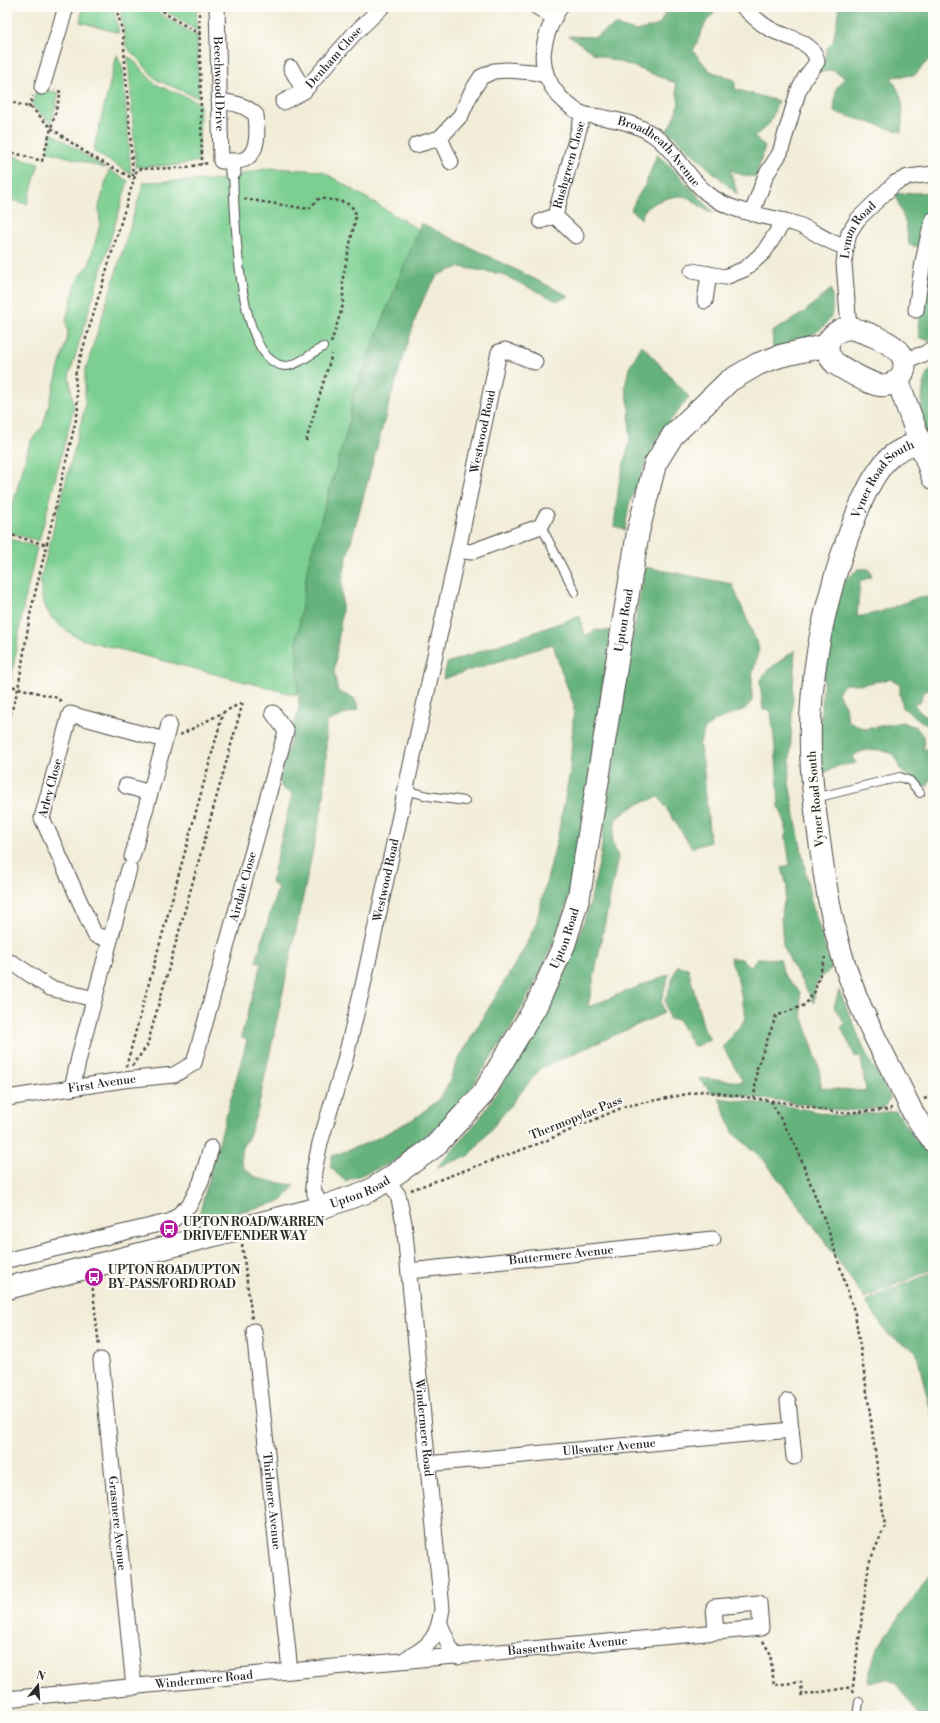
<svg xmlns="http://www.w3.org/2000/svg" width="940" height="1723" font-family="'Libre Bodoni',serif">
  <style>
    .green { fill: #7ccf91; stroke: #547d5e }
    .forest { fill: #65b27b; stroke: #486e53 }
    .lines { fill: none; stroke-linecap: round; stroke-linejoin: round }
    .lane-casing { stroke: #494845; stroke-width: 10 }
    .street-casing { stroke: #494845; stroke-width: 17 }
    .secondary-casing { stroke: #494845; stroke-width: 23 }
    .primary-casing { stroke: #494845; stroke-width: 24 }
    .path { stroke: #494845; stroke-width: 2.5; stroke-dasharray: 3 3; stroke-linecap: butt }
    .lane { stroke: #fff; stroke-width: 8 }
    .street { stroke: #fff; stroke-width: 15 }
    .secondary { stroke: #fff; stroke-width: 21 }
    .primary { stroke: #fff; stroke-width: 22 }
    .secondary-bridge-casing { stroke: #494845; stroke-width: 23; stroke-linecap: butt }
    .secondary-bridge { stroke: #fff; stroke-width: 21 }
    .labels { text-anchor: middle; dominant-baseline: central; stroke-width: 4; stroke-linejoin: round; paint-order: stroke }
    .street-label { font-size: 12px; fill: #2b2b2b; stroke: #fdfcf7 }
    .poi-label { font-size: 12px; font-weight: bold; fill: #2b2b2b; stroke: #fdfcf7; text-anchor: start }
  </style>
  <rect width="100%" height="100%" fill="#fdfcf7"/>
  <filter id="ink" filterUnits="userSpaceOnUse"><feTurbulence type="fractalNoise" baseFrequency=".025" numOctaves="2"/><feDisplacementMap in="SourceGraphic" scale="8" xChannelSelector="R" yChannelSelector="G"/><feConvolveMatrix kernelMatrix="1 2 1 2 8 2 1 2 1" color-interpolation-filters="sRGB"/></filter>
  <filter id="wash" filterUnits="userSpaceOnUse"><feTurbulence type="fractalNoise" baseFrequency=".012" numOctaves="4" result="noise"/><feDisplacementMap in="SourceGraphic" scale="16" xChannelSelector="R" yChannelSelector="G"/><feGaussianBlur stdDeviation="0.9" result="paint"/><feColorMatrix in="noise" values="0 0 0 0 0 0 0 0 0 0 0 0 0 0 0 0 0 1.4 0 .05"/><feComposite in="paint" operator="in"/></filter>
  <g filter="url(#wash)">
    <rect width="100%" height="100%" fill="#f2edd8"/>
    <path class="green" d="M83 7H113L119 33 80 22Z
      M120 7H155L160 14 197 36 199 98 157 80 126 46Z
      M160 7H196L197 31 161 8Z
      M117 55 123 69 131 174 93 151Z
      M128 57 131 58 155 84 200 103 199 161 179 165 136 167Z
      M37 88 59 93 51 123 32 106Z
      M52 133 105 168 47 151Z
      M7 154 39 163 27 204 7 199Z
      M269 168 322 171 429 236 296 695 80 639C54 623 42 614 40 581L85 407V372L144 182 217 180Z
      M109 170 128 181 69 376 74 407 39 541 7 532V525L30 442 43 426 68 335 66 320 77 280 89 265 100 224 99 207Z
      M7 538 37 547 24 603 11 680 7 679Z"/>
    <path class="forest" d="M668 7H714V13L706 22 693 51 710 71 735 80V89L778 101 770 123 754 137 765 146 756 177 745 176 730 170 738 195 667 130 673 121 679 103 675 83 635 67 595 54 569 36 595 37 615 25 636 31 659 25Z
      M835 7H933V59L930 58 915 75 891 77C904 99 904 106 901 132L834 112 836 89 845 77 832 70 814 74 824 62 827 48 833 42 839 11Z
      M657 155 668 164 714 213C701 211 695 198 683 196 674 195 651 202 645 210 643 212 642 216 641 219L631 210 636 199 645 185Z
      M932 192 933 232 919 247 909 245 906 224 895 194Z
      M421 223 569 296 557 301 501 274 459 267 438 275 426 293 417 314 389 403 348 553 342 581V612L334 672 338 692 354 698 359 709 326 722V762L324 798 258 1109C255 1118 252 1129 248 1138 246 1142 241 1147 241 1152 238 1181 276 1182 295 1185L282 1201 202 1222 200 1211 247 1040 241 1037 262 963 256 961 278 887 271 883 292 794 282 788 279 780 299 708 297 639 308 564 348 427 352 397Z
      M933 255V306L931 311 933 310V337L930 340 919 338C916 317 924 274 933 255Z
      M831 289C832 298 834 307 831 316 823 336 792 342 773 349L772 332 803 313Z
      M642 345 689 397 658 436 629 504 625 530 614 526 619 484 630 439 629 405 625 387 629 368Z
      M933 369V456L920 420 923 389 927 373Z
      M645 567 732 584 759 648 752 676V701L745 709 715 721 705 729 699 745 703 761 710 842 692 848 659 797 637 804 616 819 612 841 618 857 588 1007 669 974 661 1001 664 1013 541 1068 469 1156 437 1167 478 1121 514 1066 547 1006 575 946 589 907 600 859 622 698Z
      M858 569H869L872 577 860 581 857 617 880 612 922 596 933 599V688L922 693 921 702 914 704 919 711 933 722V729C922 723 914 715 903 708L900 694V684L890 679 863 684H844L838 693 845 706 848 721 866 729 902 722 916 727 923 736 924 751 933 744V781L930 780 928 786 921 787 900 770 895 755C879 749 867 746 852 757L856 763 838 766 826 772 816 770 832 584 849 577Z
      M580 616 585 636 596 630 611 631 585 827 564 914 542 970 510 1029 471 1088 442 1122 406 1154 392 1163 345 1181 330 1167 332 1156 370 1142 415 1118 436 1102 447 1087 458 1060 525 947 536 923 557 840 570 771 574 705 560 667 553 644 443 679 447 663Z
      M795 650 789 783 811 901 832 969C815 981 815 982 814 1003L792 965 783 945 781 917 787 887 782 867 790 865 786 839V825L779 806 776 758 771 711 763 710 760 681 768 670Z
      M730 958 742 959 750 967 758 958 780 959 784 975 800 992 802 1015 820 1070 821 1088 866 1091 861 1058 855 1056 841 1027 845 1024 834 1007 839 990 868 1058 891 1098 883 1108 843 1111 790 1102 711 1092 699 1078 743 1082 723 1047 746 1018 737 976Z
      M677 966 688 968 704 1029 710 1039 694 1047 678 1019H669L665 1001Z
      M719 1098 792 1107 840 1116 896 1111 933 1163V1269L864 1298 811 1222 763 1159 734 1134Z
      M933 1272V1421L916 1351 889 1335 865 1301Z
      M933 1571V1716H920L897 1685 887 1679 869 1683 868 1679 876 1650Z"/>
  </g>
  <g filter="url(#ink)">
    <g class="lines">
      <defs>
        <path id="lane" d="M233 173C235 210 236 362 285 366 295 367 314 352 323 347
          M541 526 575 592
          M405 790 428 796 465 801
          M815 798 900 777 910 781 920 793
          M857 1716 859 1702"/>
        <g id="street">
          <path id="s1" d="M217 7 221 161H232L233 173"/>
          <path d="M537 7 554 17"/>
          <path id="s2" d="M560 7C542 38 534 67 559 96 566 103 574 111 583 114 589 116 595 116 601 117 621 121 638 124 655 136 676 151 687 178 708 194 733 214 767 215 796 224 814 230 827 243 846 247"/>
          <path d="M743 7C752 15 761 25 772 30 787 38 815 41 817 62L805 78 798 92 780 153 766 175 752 213"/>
          <path d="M291 68 304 91"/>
          <path d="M42 87 66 7"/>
          <path d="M219 101C234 103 244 104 256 115 257 129 260 151 245 159 242 161 236 161 232 161"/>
          <path id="s3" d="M283 102 304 91 353 35 382 7"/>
          <path d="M440 138 451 162"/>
          <path d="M416 145 440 138 461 115 471 93 481 77 494 71 507 70 533 72 545 75"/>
          <path d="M555 216 576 236"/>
          <path id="s4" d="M541 221 555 216 583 114"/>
          <path d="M692 271 725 277 745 269 764 252 784 221"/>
          <path d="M705 301 709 274"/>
          <path d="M916 310C920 280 924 249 933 220"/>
          <path id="s5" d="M849 328 844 263 846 247 849 233 858 219 895 183 908 177 933 174"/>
          <path d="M904 360 924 354 933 348"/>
          <path d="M458 550 471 552 541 526 546 516"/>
          <path d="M165 740 169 724"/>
          <path d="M126 786 150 793"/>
          <path id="s6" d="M109 939 95 935 42 818 70 714 165 740 132 857"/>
          <path d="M7 961 13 963 50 988 94 999"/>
          <path d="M72 1088 81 1049 129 869"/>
          <path id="s7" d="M7 1098 123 1080 174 1075 194 1063 286 731 273 713"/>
          <path id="s8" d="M387 1180 398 1195 404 1223 442 1609C438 1636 431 1646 407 1658"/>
          <path id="s9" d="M320 1208 313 1188 314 1171 320 1143 344 1064 363 985 458 550 499 352 505 350 535 362"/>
          <path d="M7 1259H12L172 1221 190 1204 201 1182 211 1148"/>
          <path id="s10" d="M409 1271 713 1239"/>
          <path id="s11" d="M254 1331 290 1671"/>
          <path id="s12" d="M101 1360 134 1687"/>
          <path d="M788 1401 794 1457"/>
          <path id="s13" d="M427 1464 791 1430"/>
          <path d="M440 1624 451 1650 458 1657"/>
          <path id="s14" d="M7 1699 290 1671 761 1628 759 1603 714 1607 716 1632"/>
        </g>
        <g id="secondary">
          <path id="s15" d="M898 1082C878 1044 857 1004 844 962 832 924 825 884 820 844 816 816 812 789 811 761 807 692 820 622 841 557 851 528 867 479 889 458 896 450 910 446 919 441"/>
          <path d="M914 1115 933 1141"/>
        </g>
        <g id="primary">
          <path d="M849 328C863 331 893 342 901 354 913 372 893 390 875 384 861 380 848 371 836 364 819 349 829 331 849 328Z"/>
          <path d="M898 381 933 478"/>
          <path id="s16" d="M7 1288 320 1208 369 1191 387 1180 434 1147 483 1094 536 1006 564 945 579 896 638 532 655 464 673 435 729 381 758 364 780 356 828 345"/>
        </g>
      </defs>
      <use href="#lane" class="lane-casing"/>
      <use href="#street" class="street-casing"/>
      <use href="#secondary" class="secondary-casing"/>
      <use href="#primary" class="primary-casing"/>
      <path class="path" d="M116 7 123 34 133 176
        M158 7 169 16 201 35
        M199 7 202 164
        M7 101 32 108 51 128 89 155 134 179
        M29 108 33 96
        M7 151 42 161 61 92 55 90
        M244 199 309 209 317 200 321 198C335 201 354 200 356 216L343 277V305L331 343
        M306 441 332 354
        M7 534 47 545
        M7 685 58 698 62 703
        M7 726 18 689 30 615 78 411 75 375 137 169 182 168 208 163
        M132 1066 147 1046 243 702 180 735
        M126 1067 223 713
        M754 1099 757 1068 776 1016 805 1005 815 991 825 957
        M924 1099 933 1096
        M771 1101 796 1146 828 1229 855 1314 867 1392 885 1526 869 1563 852 1694
        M411 1190 543 1142 626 1106 703 1091 787 1103 840 1113 885 1110 892 1108
        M242 1244 252 1319
        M92 1282 99 1347
        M763 1641 770 1653 774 1685 801 1682 802 1695 853 1687"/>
      <use href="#lane" class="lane"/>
      <use href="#street" class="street"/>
      <use href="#secondary" class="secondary"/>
      <use href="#primary" class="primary"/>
      <defs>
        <path id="secondary-bridge" d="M898 1082 914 1115"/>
      </defs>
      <use href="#secondary-bridge" class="secondary-bridge-casing"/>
      <use href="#secondary-bridge" class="secondary-bridge"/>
    </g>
  </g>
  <defs>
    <symbol id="bus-disc" viewBox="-11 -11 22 22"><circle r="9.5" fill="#b5179e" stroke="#fdfcf7"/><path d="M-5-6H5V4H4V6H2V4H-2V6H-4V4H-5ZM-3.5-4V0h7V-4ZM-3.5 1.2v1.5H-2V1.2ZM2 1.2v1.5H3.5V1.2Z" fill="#fff"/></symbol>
  </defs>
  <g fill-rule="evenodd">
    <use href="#bus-disc" x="158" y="1218" width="22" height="22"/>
    <use href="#bus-disc" x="83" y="1266" width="22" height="22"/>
  </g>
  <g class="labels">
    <g class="street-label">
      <text stroke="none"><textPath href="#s3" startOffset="69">Denham Close</textPath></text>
      <text stroke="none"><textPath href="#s1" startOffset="77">Beechwood Drive</textPath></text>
      <text stroke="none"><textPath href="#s2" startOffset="215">Broadheath Avenue</textPath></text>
      <text stroke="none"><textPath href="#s4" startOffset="68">Rushgreen Close</textPath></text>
      <text stroke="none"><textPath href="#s5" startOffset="102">Lymm Road</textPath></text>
      <text stroke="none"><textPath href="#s9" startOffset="797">Westwood Road</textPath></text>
      <text stroke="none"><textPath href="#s15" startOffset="634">Vyner Road South</textPath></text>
      <text stroke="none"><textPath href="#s16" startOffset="1026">Upton Road</textPath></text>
      <text stroke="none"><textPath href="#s6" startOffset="174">Arley Close</textPath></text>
      <text transform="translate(816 799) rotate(-95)">Vyner Road South</text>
      <text stroke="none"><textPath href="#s9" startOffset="338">Westwood Road</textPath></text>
      <text stroke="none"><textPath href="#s7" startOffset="375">Airdale Close</textPath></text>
      <text stroke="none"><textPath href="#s16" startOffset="702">Upton Road</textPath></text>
      <text stroke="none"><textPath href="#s7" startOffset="96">First Avenue</textPath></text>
      <text transform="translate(576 1118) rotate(-22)">Thermopylae Pass</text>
      <text stroke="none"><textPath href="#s16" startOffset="366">Upton Road</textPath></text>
      <text stroke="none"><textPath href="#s10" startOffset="153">Buttermere Avenue</textPath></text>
      <text stroke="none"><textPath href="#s8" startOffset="253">Windermere Road</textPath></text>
      <text stroke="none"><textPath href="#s13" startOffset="183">Ullswater Avenue</textPath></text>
      <text stroke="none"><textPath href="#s11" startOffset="171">Thirlmere Avenue</textPath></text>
      <text stroke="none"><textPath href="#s12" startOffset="164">Grasmere Avenue</textPath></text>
      <text stroke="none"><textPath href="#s14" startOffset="563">Bassenthwaite Avenue</textPath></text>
      <text stroke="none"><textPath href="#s14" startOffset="198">Windermere Road</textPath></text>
    </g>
    <g class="poi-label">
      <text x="183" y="1222">UPTON ROAD/WARREN<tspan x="183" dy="14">DRIVE/FENDER WAY</tspan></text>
      <text x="108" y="1270">UPTON ROAD/UPTON<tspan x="108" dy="14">BY-PASS/FORD ROAD</tspan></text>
    </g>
  </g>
  <rect width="940" height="1723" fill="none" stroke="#fdfcf7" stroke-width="24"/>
  <g transform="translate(38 1685) rotate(17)" stroke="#fdfcf7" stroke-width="3" paint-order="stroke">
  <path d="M0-3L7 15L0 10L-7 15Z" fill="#2b2b2b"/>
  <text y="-6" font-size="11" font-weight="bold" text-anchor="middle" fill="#2b2b2b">N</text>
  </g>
</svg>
